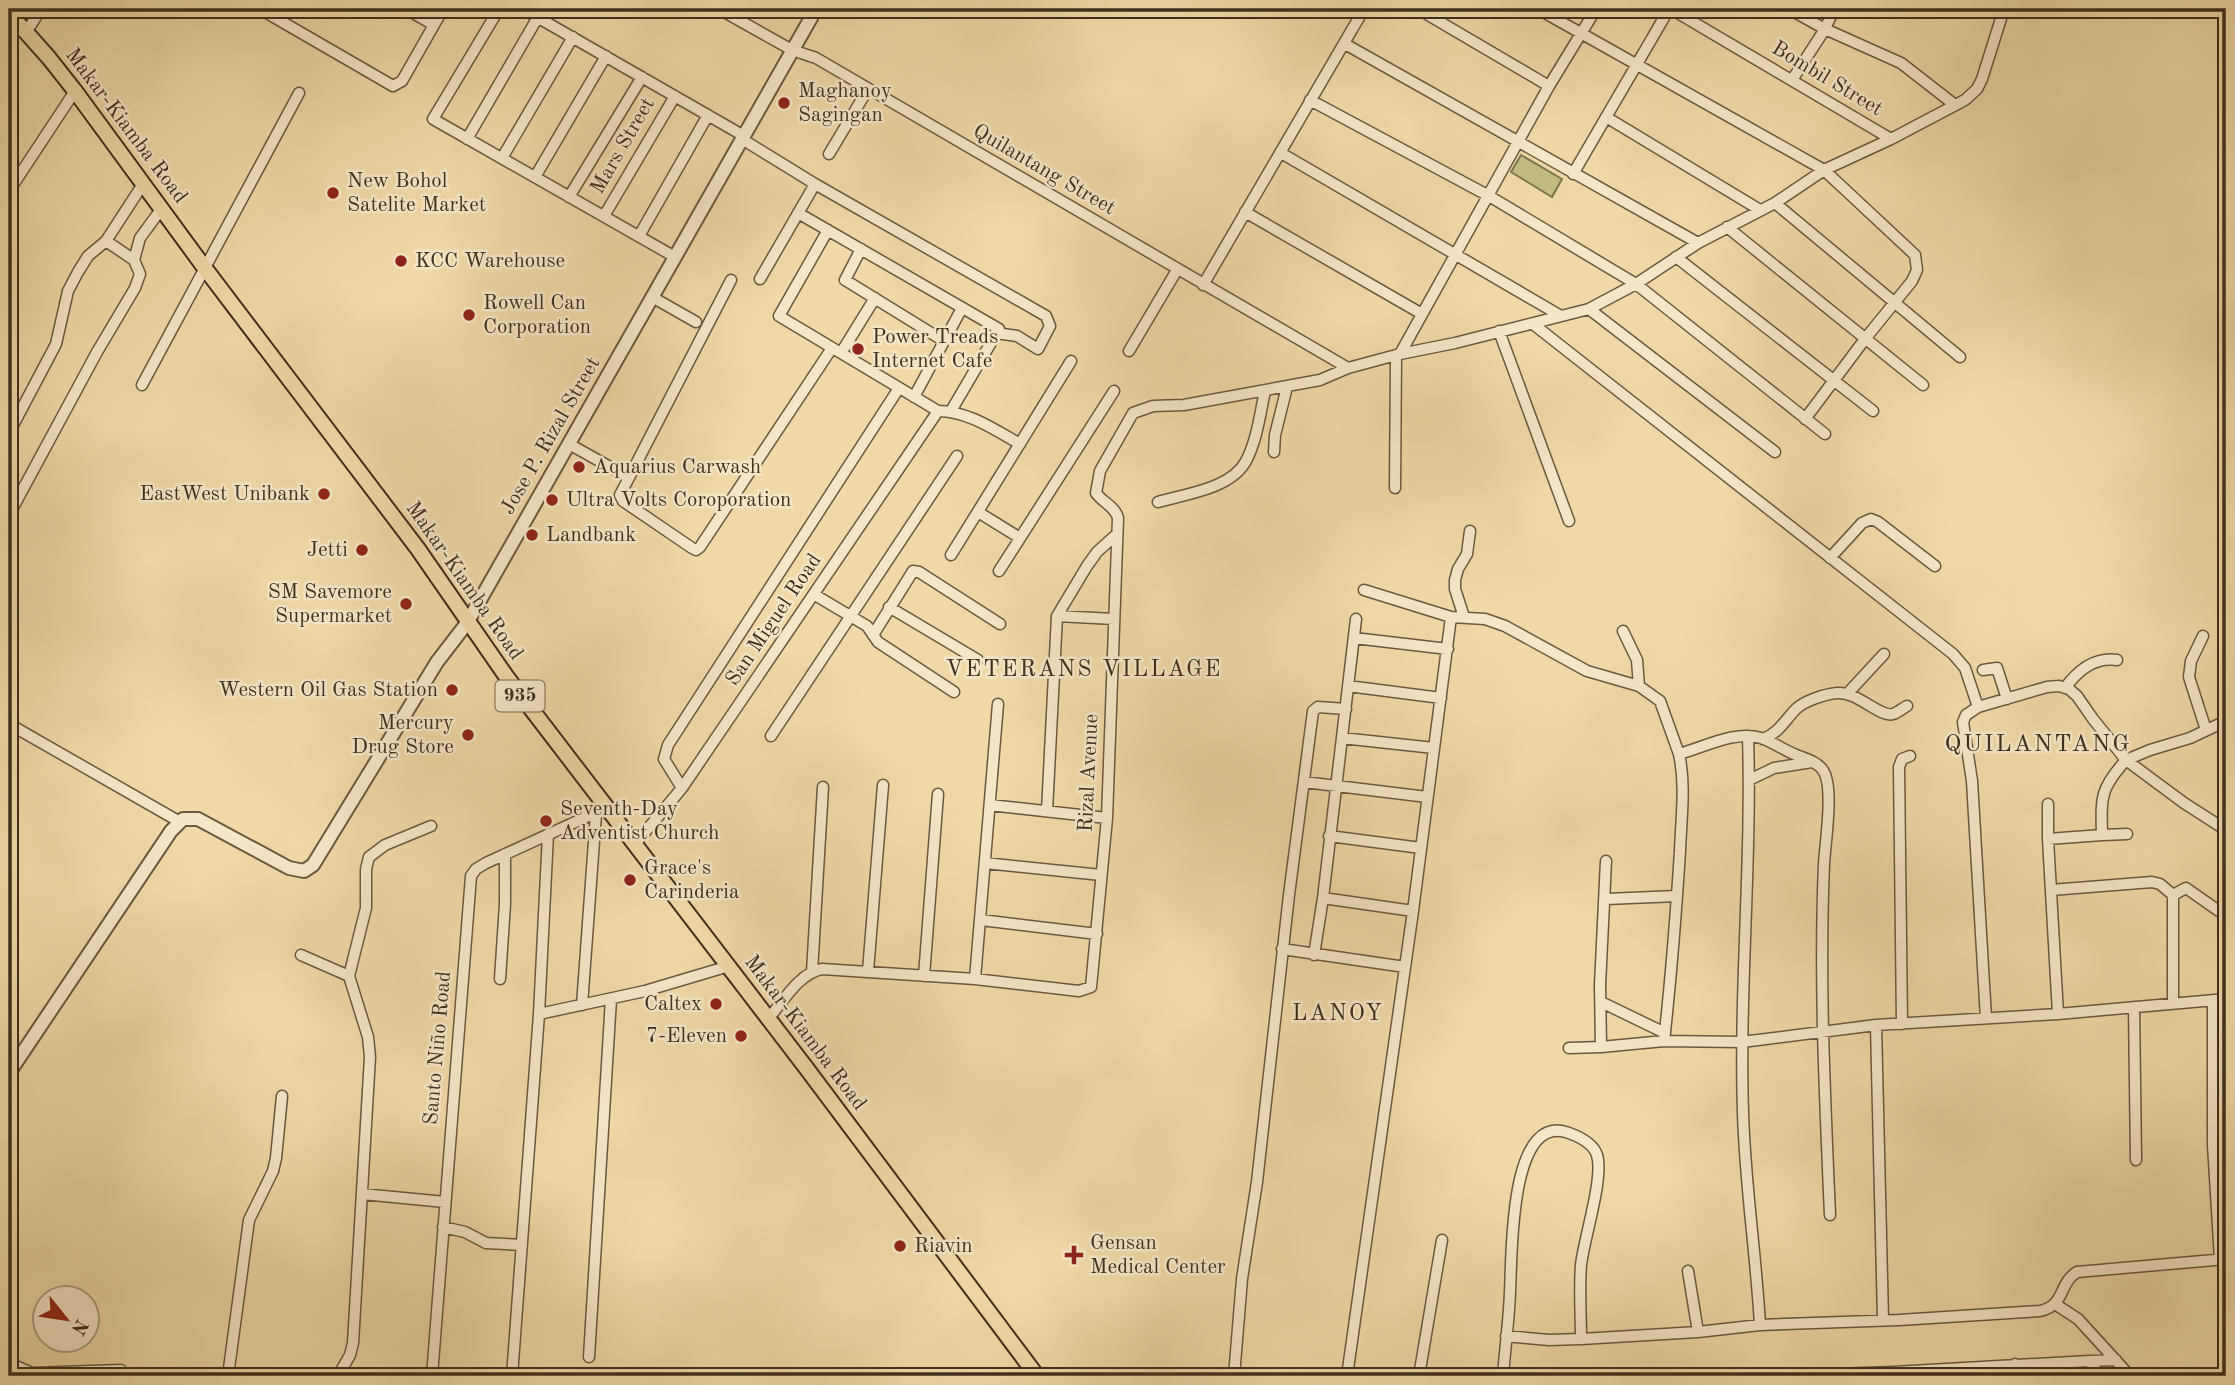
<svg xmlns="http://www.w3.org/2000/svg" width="2235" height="1385" font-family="'Old Standard TT',serif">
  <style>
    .green { fill: #c2bc82; stroke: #807650; stroke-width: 2 }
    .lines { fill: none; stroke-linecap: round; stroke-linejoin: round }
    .minor-casing { stroke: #6a5940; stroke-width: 13 }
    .tertiary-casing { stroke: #6a5940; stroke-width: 16 }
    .primary-casing { stroke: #3e2f1e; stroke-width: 18 }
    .minor { stroke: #f5e6c6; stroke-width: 10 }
    .tertiary { stroke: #f5e6c6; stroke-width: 12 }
    .primary { stroke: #f0d8a8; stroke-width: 14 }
    .poi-dot { fill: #8f2418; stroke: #f5e6c6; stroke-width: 2.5 }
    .labels { text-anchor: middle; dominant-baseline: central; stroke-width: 5; stroke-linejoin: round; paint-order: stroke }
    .shield { fill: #f5e6c6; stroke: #756650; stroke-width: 2 }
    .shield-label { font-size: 19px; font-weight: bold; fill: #3e2f1e }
    .street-label { font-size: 21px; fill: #3e2f1e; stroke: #f5e6c6 }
    .poi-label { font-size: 21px; fill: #3e2f1e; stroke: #f5e6c6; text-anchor: start }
    .neighbourhood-label { font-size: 23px; letter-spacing: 2px; fill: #3e2f1e; stroke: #f5e6c6 }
    .quarter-label { font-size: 24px; letter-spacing: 2px; fill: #3e2f1e; stroke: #f5e6c6 }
  </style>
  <rect width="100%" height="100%" fill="#f0d8a8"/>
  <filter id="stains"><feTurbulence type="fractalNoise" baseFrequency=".00286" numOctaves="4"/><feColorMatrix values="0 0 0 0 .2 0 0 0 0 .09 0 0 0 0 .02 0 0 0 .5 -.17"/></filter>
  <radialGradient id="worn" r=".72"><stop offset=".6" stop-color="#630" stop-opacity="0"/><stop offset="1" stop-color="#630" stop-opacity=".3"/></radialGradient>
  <path class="green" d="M1521 155 1562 179 1552 197 1511 172Z"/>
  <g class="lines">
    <defs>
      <path id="minor" d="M260 9 393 86 402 81 443 9
        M406 9 434 25
        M499 9 433 119 675 257
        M523 9 744 136
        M719 9 792 50 816 58 1348 368
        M1418 9 1549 86
        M1538 9 1824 170 1915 255 1917 270 1912 281 1865 339 1805 419
        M1671 9 1891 139
        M1789 9 1825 29 1834 9
        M27 31 41 9
        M1345 44 1698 243
        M1792 80 1825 29 1901 63 1955 105
        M1310 100 1489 196 1636 284 1825 434
        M1606 117 1760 210
        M467 139 538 17
        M742 139 815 184 1046 316 1050 326 1038 349 1017 336 996 333
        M1281 153 1561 316
        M829 154 868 89
        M502 158 573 37
        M1573 174 1669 9
        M535 177 606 56
        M9 191 75 91
        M569 197 642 77
        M1775 203 1960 357
        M1245 212 1422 314
        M798 213 999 329 951 411
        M604 216 675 96
        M1727 227 1923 385
        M828 230 779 316 938 411C968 411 995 430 1020 444
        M639 236 708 115
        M861 249 845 280 944 341
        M1676 257 1873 411
        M134 260 140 238 162 208
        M760 279 815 184
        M731 280 620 495 623 501 692 548 696 550 700 547 832 348
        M1203 285 1364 9
        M652 297 696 322
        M1589 309 1775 452
        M1533 324 1953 654 1965 668 1978 707
        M1499 331 1569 521
        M1129 351 1177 270
        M841 353 875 298
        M1400 354 1549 86 1596 9
        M142 385 299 93
        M914 397 962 308
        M9 433 56 344 68 291 78 272 88 256 106 241 143 184
        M569 444 628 477
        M1274 452 1275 435 1287 387
        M1395 488 1396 355
        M1158 502C1185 494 1231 489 1246 461 1257 440 1260 414 1265 391
        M978 512 1020 538
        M9 515 97 352 135 288 140 274 134 260 106 241
        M951 555 1071 361
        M1830 558 1862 523 1871 519 1878 522 1935 566
        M999 571 1114 391
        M1364 590 1451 617 1485 619 1505 626 1587 671 1639 686 1660 701 1679 754C1705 747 1734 730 1761 738 1771 741 1784 750 1794 754 1803 758 1816 761 1822 769 1835 784 1825 843 1824 864 1819 981 1825 1098 1830 1215
        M815 595 867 626 878 642 954 692
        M889 607 978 660
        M1057 616 1114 619
        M1464 617 1455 589V580L1458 569 1467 554 1470 531
        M1623 631 1637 660 1639 686
        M873 635 913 571 919 572 1000 624
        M2203 636 2191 661 2189 677 2206 730
        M1354 638 1448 649
        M1983 670 1997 668 2007 699
        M1348 686 1441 698
        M2065 688C2078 670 2094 657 2117 660
        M1847 694 1884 654
        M9 724 180 822
        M771 736 957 456
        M1748 736C1752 862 1739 987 1743 1113 1745 1184 1756 1254 1760 1325
        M1342 738 1434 748
        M1763 739C1779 733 1785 720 1796 709 1804 701 1825 694 1837 693 1857 691 1880 718 1893 714 1897 713 1903 708 1907 706
        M1749 780 1774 768 1812 762
        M1304 782 1427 797
        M682 788 664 759 668 745 899 388
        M2048 804V839
        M990 805 1107 818
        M1047 811 1057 616 1087 566 1097 552 1117 534
        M2102 835 2127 834
        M1329 836 1421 848
        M635 844 682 788 938 411
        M985 863 1101 875
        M2051 890 2152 882 2160 884 2173 895V1003
        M2173 895 2186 888 2226 916
        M1323 898 1413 911
        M1606 899 1677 896
        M981 920 1097 934
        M1282 949 1405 967
        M301 955 349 976
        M1314 955 1323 898 1356 619
        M868 971 883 785
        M812 972 823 787
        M924 976 938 794
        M500 979 505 904V854
        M975 979 998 704
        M2213 1001V1145L2220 1259
        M1601 1002 1665 1033
        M582 1005 596 814
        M2134 1007 2136 1160
        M539 1014 548 834
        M2058 1014 2048 839 2102 835C2101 797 2100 789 2126 760L2184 803 2226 830
        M1986 1018 1972 781 1963 722 1966 715 1978 707 2047 687 2059 686 2069 689 2077 696 2093 719 2126 760 2150 750 2190 738 2226 721
        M768 1019C783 1002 799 973 822 969L975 979 1079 991 1091 987 1107 818 1118 518C1115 506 1103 503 1096 493L1100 471 1133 413 1153 406 1184 405 1320 380 1348 368 1400 354 1455 343 1589 309 1636 284 1698 243 1775 203 1824 170 1891 139 1965 100 1977 89 1982 79 2004 9
        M1902 1024 1899 767 1902 759 1910 756
        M1876 1025 1883 1320
        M1664 1041C1671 978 1676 914 1680 851 1681 819 1686 786 1679 754
        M1601 1047 1600 985 1606 861
        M1569 1048 1601 1047 1664 1041 1742 1042 1876 1025 2058 1014 2226 999
        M362 1194 445 1202
        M443 1227 465 1232 486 1243 522 1245
        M1688 1271 1698 1332
        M2055 1304 2078 1319 2130 1376
        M1506 1336 1549 1340 1581 1339 1698 1332 1760 1325 1899 1320 2040 1311C2066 1305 2058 1284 2077 1272L2226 1259
        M589 1357 611 999
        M2089 1361 2116 1360
        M9 1363 32 1373 121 1370
        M2015 1364 2025 1376
        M228 1376 249 1220 273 1171 276 1158 282 1096
        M338 1376 350 1355 353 1343 370 1057 368 1037 349 976 366 908V869L369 857 385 845 431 826
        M432 1376 471 876 476 869 486 863 608 807
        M512 1376 539 1014 645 991 729 966
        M1234 1376 1242 1279 1257 1182 1289 895 1313 711 1318 707 1346 709
        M1347 1376 1413 911 1451 617
        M1419 1376 1442 1240
        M1503 1376C1505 1348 1509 1320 1510 1292 1512 1260 1508 1110 1569 1133 1580 1137 1593 1143 1597 1155 1604 1178 1584 1238 1581 1265 1579 1289 1581 1315 1581 1339
        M1780 1376 1893 1372 2089 1361 2101 1376"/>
      <path id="tertiary" d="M9 1073 171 831 183 819H198L289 868 304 871 313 865 437 662 467 623 816 9"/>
      <path id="primary" d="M9 13 49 58 75 91 204 267 418 549 506 676 807 1069 1037 1376"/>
    </defs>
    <use href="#minor" class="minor-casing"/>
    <use href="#tertiary" class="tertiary-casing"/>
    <use href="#primary" class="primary-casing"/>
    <use href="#minor" class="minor"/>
    <use href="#tertiary" class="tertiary"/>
    <use href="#primary" class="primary"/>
  </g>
  <g class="poi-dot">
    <circle cx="784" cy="103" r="7"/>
    <circle cx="333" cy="193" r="7"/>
    <circle cx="401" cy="261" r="7"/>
    <circle cx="469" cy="315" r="7"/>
    <circle cx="858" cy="349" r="7"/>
    <circle cx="579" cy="467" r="7"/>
    <circle cx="324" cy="494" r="7"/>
    <circle cx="552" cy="500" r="7"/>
    <circle cx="532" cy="535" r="7"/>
    <circle cx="362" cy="550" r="7"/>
    <circle cx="406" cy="604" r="7"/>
    <circle cx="452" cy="690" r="7"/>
    <circle cx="468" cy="735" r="7"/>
    <circle cx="546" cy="821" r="7"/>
    <circle cx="630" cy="880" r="7"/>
    <circle cx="716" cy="1004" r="7"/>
    <circle cx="741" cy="1036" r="7"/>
    <circle cx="900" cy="1246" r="7"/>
    <path d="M1070.5 1244.5h7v7h7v7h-7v7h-7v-7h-7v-7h7z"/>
  </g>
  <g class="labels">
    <rect class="shield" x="495.5" y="680.5" width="49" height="31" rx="5"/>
    <g class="shield-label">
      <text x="520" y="696">935</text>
    </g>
    <g class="street-label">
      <text transform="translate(1827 79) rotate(31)">Bombil Street</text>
      <text transform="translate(126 126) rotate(53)">Makar-Kiamba Road</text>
      <text transform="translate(623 146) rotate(-60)">Mars Street</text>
      <text transform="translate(1044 170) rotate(30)">Quilantang Street</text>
      <text transform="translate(551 436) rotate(-60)">Jose P. Rizal Street</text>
      <text transform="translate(464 581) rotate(55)">Makar-Kiamba Road</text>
      <text transform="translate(774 620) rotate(-56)">San Miguel Road</text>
      <text transform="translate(1089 773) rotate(-87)">Rizal Avenue</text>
      <text transform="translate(805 1033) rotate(53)">Makar-Kiamba Road</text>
      <text transform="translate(438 1048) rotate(-85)">Santo Niño Road</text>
    </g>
    <g class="poi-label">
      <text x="798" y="91">Maghanoy<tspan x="798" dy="24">Sagingan</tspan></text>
      <text x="347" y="181">New Bohol<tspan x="347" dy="24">Satelite Market</tspan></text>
      <text x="415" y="261">KCC Warehouse</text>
      <text x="483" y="303">Rowell Can<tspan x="483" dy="24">Corporation</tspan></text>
      <text x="872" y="337">Power Treads<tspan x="872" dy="24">Internet Cafe</tspan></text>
      <text x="593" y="467">Aquarius Carwash</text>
      <text x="310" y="494" text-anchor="end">EastWest Unibank</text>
      <text x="566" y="500">Ultra Volts Coroporation</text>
      <text x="546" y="535">Landbank</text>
      <text x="348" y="550" text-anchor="end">Jetti</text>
      <text x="392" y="592" text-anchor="end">SM Savemore<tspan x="392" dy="24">Supermarket</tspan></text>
      <text x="438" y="690" text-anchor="end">Western Oil Gas Station</text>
      <text x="454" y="723" text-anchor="end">Mercury<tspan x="454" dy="24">Drug Store</tspan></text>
      <text x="560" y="809">Seventh-Day<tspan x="560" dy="24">Adventist Church</tspan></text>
      <text x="644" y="868">Grace's<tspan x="644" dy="24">Carinderia</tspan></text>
      <text x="702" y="1004" text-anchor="end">Caltex</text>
      <text x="727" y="1036" text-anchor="end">7-Eleven</text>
      <text x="1090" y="1243">Gensan<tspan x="1090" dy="24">Medical Center</tspan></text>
      <text x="914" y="1246">Riavin</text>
    </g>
    <g class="neighbourhood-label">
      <text x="1084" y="669">VETERANS VILLAGE</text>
      <text x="1338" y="1013">LANOY</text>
    </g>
    <g class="quarter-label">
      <text x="2038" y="745">QUILANTANG</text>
    </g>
  </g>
  <rect width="2235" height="1385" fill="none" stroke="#f0d8a8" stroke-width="35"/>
  <rect x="10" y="10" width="2214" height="1364" fill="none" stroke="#3e2f1e" stroke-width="3.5"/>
  <rect x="18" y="18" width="2200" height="1350" fill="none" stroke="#3e2f1e" stroke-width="2"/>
  <g transform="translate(66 1319) rotate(120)"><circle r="33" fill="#f5e6c6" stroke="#ac9d83" stroke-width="2"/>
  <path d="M0-5L12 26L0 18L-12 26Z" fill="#8f2418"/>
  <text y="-10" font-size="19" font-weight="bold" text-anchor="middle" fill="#3e2f1e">N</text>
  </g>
  <rect width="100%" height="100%" filter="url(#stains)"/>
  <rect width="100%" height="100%" fill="url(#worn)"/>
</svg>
